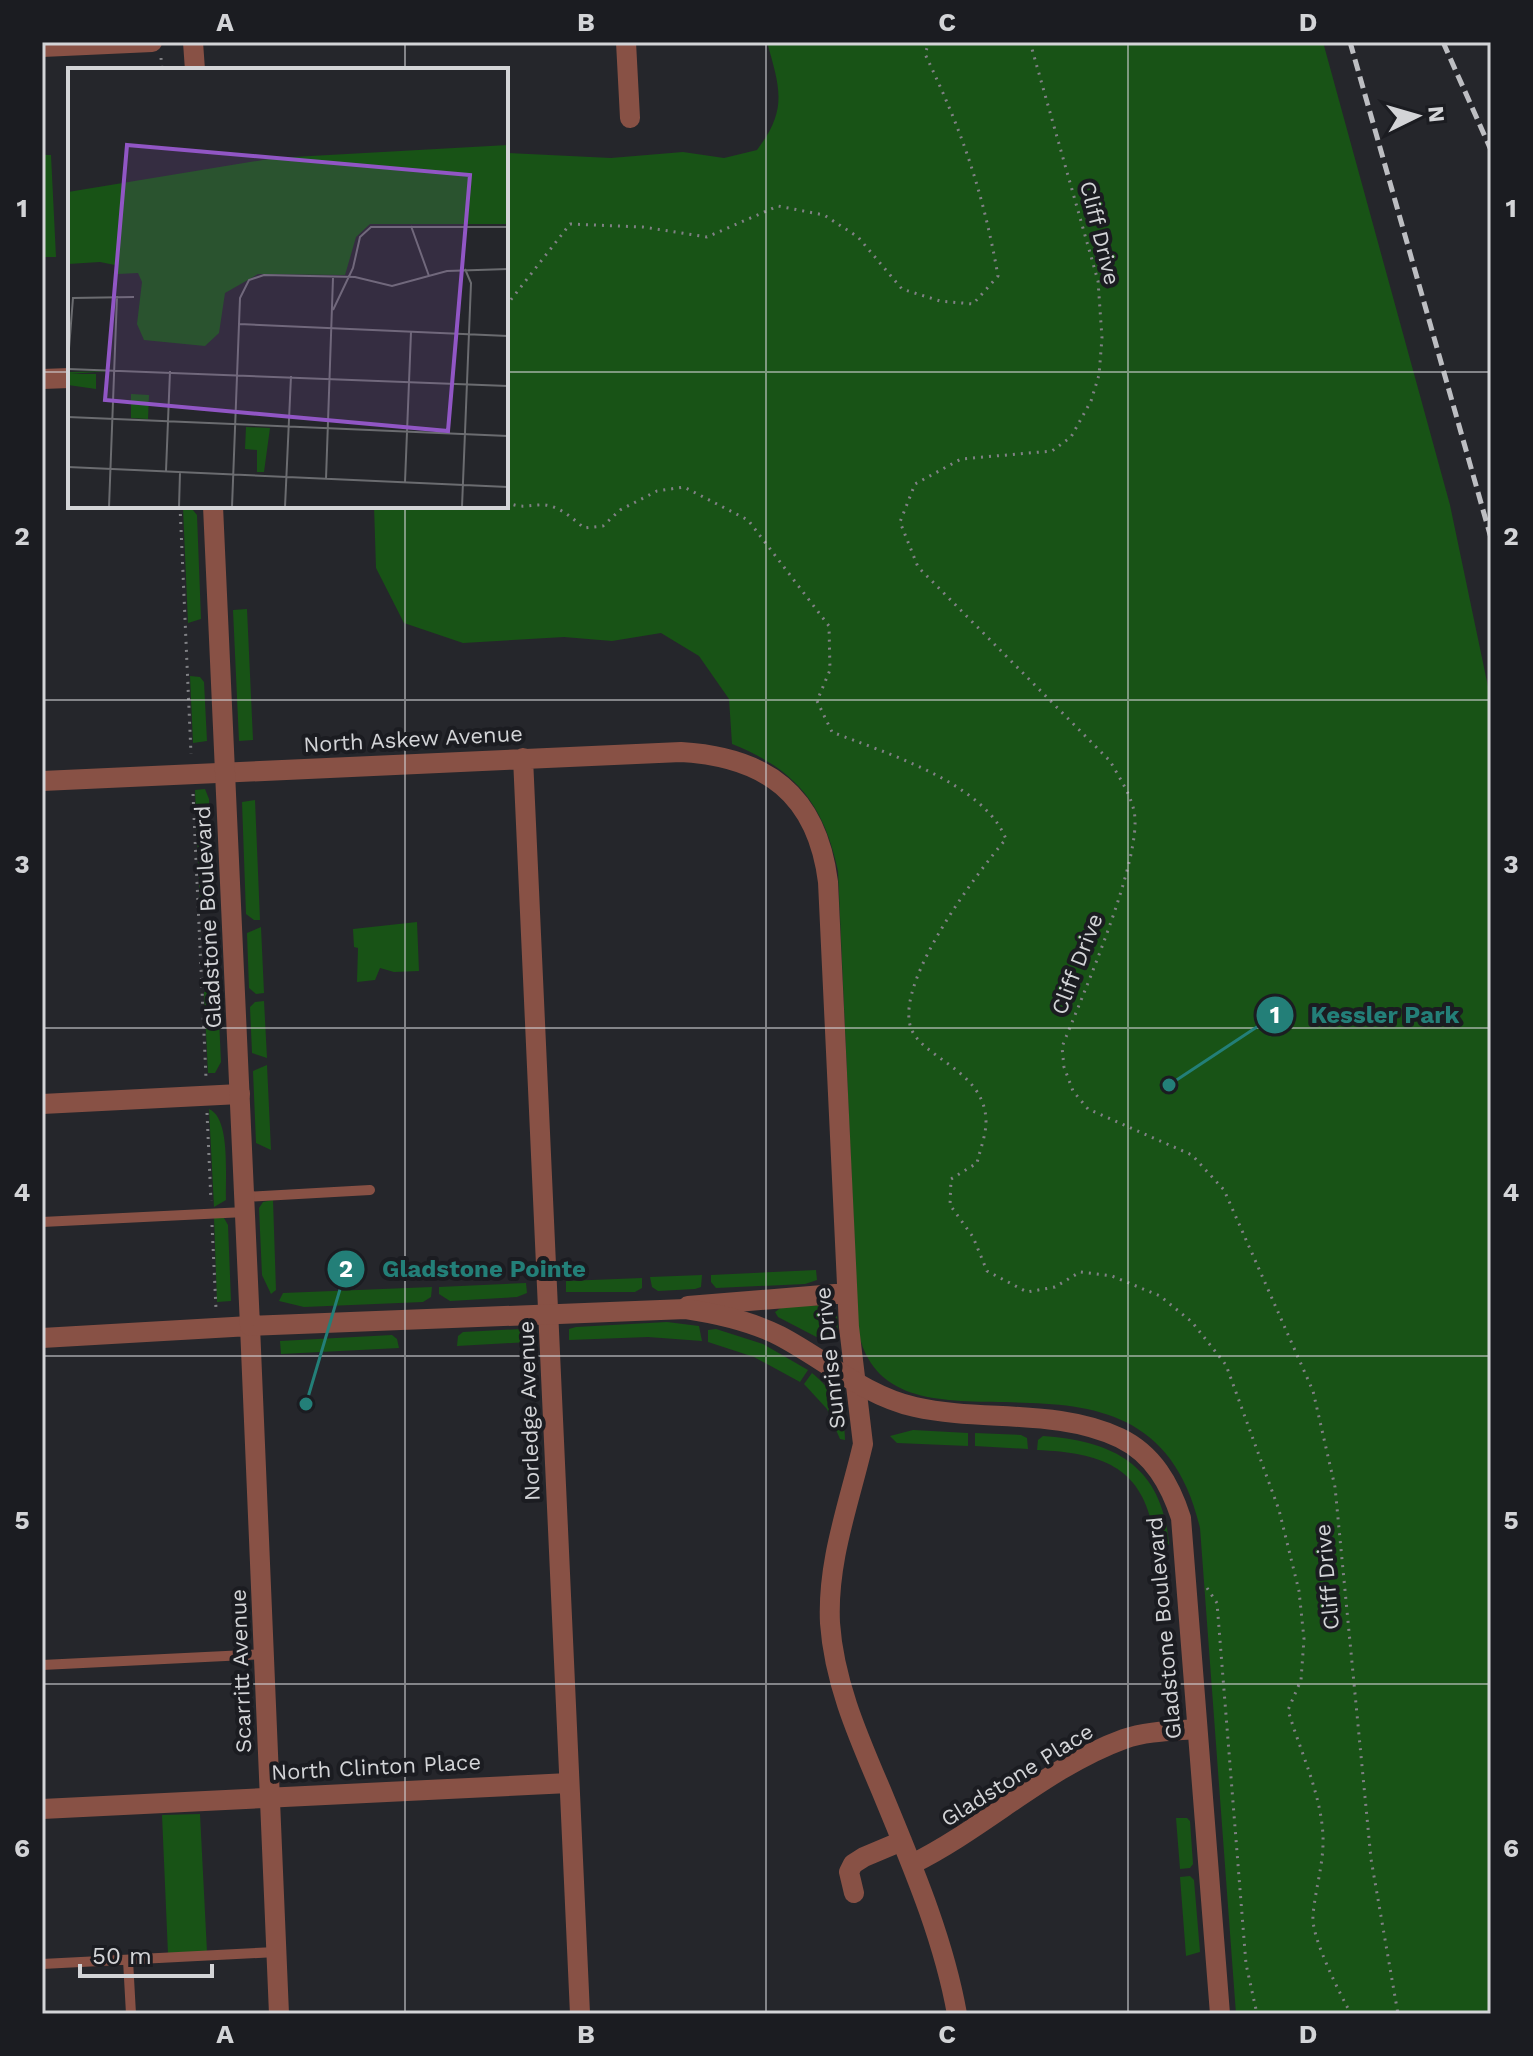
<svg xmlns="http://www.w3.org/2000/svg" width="1533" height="2056" font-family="'Work Sans',sans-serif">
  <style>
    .green { fill: #185316 }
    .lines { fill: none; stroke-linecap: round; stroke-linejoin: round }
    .path { stroke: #808185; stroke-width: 3; stroke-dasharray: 2 6; stroke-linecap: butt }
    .service { stroke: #885145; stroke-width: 10 }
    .minor { stroke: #885145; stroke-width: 20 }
    .tertiary { stroke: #885145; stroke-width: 20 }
    .rail { stroke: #bdbec2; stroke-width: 5; stroke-dasharray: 12 6; stroke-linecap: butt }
    .grid { fill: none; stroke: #d3d4d7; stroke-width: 2; stroke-opacity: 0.55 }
    .labels { text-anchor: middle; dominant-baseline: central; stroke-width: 8; stroke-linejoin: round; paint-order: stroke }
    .street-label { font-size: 22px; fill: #d3d4d7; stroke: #1b1c21 }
    .inset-road { fill: none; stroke: #6b6c70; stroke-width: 2 }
    .view { fill: #9156c5; fill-opacity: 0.15; stroke: #9156c5; stroke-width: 4 }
    .inset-edge { fill: none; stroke: #d3d4d7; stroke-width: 4 }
    .leader { fill: none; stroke: #237f78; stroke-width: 3 }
    .callout-dot { fill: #237f78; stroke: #1b1c21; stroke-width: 3 }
    .mark-label { font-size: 24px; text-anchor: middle; font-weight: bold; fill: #fff }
    .callout-label { font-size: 24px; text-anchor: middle; font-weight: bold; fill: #237f78; stroke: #1b1c21; stroke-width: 8; stroke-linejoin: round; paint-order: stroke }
    .neatline { fill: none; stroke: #d3d4d7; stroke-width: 3 }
    .grid-label { font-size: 26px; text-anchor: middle; font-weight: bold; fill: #d3d4d7 }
  </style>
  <rect width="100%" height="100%" fill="#25262b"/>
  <path class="green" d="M767 42H1323L1450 505 1491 701V2014H1236L1200 1528C1150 1309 904 1475 861 1342 857 1329 858 1313 857 1300L838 871C824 804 795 769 732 744L729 699 699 656 661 633 612 641 564 637 463 643 404 623 376 568 374 506H506V153L611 158 683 152 724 158 757 150C788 109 780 89 767 42Z
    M42 155H51L56 257H42Z
    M183 508 192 509 197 515 201 619 188 623Z
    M247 609 253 740 239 741 233 610Z
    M190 676 200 677 204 682 207 741 193 743Z
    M205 789 209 799 213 894 200 899 195 790Z
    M255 800 260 920H254L246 914 242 802Z
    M417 922 419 971 394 972 380 968 375 980 357 982 358 948 354 947 353 929Z
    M261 927 264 993 256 994 249 988 247 933Z
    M204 992H213L218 998 221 1062 215 1073H208Z
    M264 1001 267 1058 252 1053 250 1007 255 1002Z
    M267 1065 271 1150 256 1143 253 1071Z
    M209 1109C231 1118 225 1177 226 1200L214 1207Z
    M273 1200 276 1290 271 1294 262 1275 259 1208 263 1202Z
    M214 1217 224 1218 228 1225 231 1301 217 1302Z
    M816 1270 817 1280 805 1284 716 1288 711 1282V1275Z
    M702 1275 701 1287 695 1289 658 1291 652 1287 650 1277Z
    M642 1278V1288L635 1292H566V1281Z
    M526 1283 527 1293 517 1297 450 1301 439 1294V1287Z
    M432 1287 431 1297 423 1302 304 1307 279 1301 283 1293Z
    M823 1305 837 1315 838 1335 828 1343 778 1317 775 1312 782 1307Z
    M667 1322 699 1326 702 1341 648 1337 569 1340V1329L576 1327Z
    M522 1329 528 1331 529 1342 457 1346 458 1336 463 1332Z
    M716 1329 763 1344 808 1370 800 1382 754 1357 708 1342V1330Z
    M392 1335 397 1339 399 1348 281 1354 280 1341Z
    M812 1373C833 1390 845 1412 845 1440L840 1439 827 1409 804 1384Z
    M913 1430 968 1433V1446L897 1443 890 1436Z
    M975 1433 1021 1435 1027 1438 1028 1449 975 1446Z
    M1043 1436C1115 1441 1162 1466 1169 1544L1166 1548 1156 1551C1149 1471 1110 1453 1037 1450L1038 1440Z
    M200 1814 207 1952 168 1954 162 1815Z
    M1176 1818H1187L1190 1821 1193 1864 1190 1868 1180 1869Z
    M1190 1876 1194 1880 1200 1952 1186 1956 1180 1877Z"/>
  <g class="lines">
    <path class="path" d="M1030 42 1098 281 1102 338 1099 375 1091 401 1071 437 1052 451 961 459 915 484 900 522 918 567 1110 761C1119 777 1130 793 1134 811 1144 856 1081 999 1062 1047L1064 1067 1073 1091 1088 1109 1192 1155 1224 1190 1313 1391 1335 1487 1371 1859 1398 2014
      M161 58 162 70
      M506 306 570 224 643 227 707 237 778 206 824 215 858 237 902 289 940 301 973 304 998 276C983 191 962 131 925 54L929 42
      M506 502C520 508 524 506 538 505 556 503 571 517 584 528L603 526 620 510 657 491 684 487 748 520 829 626 830 670 817 701 832 732C885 753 983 782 1006 839 976 874 898 978 910 1025 918 1058 986 1069 986 1122 986 1135 980 1150 977 1163L951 1179 950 1205 973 1237 987 1271 1027 1292 1055 1287 1080 1272 1112 1276 1160 1296 1192 1322 1226 1365 1279 1510 1299 1591 1304 1639 1301 1680 1288 1710C1300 1751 1321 1793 1323 1836 1324 1864 1315 1889 1313 1916 1311 1937 1340 1994 1351 2014
      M180 506 191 754
      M193 794 206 1078
      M207 1113 211 1201
      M212 1225 216 1309
      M1207 1588 1217 1603 1246 1964 1257 2014"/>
    <path class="service" d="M244 1197 370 1190
      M42 1222 245 1212
      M42 1665 264 1654
      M128 1960 131 2014
      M42 1964 276 1952"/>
    <path class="minor" d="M626 42 630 118
      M42 47 152 42
      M42 379 70 378
      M523 758 580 2014
      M42 781 681 752C766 757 817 794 828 882L849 1327 863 1444C849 1504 827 1561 830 1623 834 1682 858 1736 881 1790 911 1863 943 1936 957 2014
      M42 1104 240 1094
      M688 1306 847 1293
      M42 1338 250 1326 279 2014
      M42 1809 569 1783
      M912 1864C985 1828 1047 1767 1124 1739 1147 1731 1173 1731 1197 1729
      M854 1893 849 1872 853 1864 864 1857 902 1841"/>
    <path class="tertiary" d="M193 42 195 70
      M213 506 250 1326 686 1309C719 1314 751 1321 780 1336 824 1359 865 1396 915 1407 981 1422 1057 1408 1120 1438 1153 1454 1170 1484 1181 1518L1220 2014"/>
    <path class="rail" d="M1350 42 1491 538
      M1443 42 1491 150"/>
  </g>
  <path class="grid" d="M405 42V70M766 42V2014M1128 42V2014M42 372H70M506 372H1491M405 506V2014M42 700H1491M42 1028H1491M42 1356H1491M42 1684H1491"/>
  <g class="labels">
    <g class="street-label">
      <text transform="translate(1100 233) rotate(76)">Cliff Drive</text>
      <text transform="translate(413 739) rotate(-3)">North Askew Avenue</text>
      <text transform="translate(208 917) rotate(-93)">Gladstone Boulevard</text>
      <text transform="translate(1077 964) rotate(-69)">Cliff Drive</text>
      <text transform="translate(830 1358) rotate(-96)">Sunrise Drive</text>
      <text transform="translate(529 1411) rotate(-92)">Norledge Avenue</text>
      <text transform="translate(1327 1577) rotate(-95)">Cliff Drive</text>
      <text transform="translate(1164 1628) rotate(-95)">Gladstone Boulevard</text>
      <text transform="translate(241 1671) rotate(-92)">Scarritt Avenue</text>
      <text transform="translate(376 1767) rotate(-3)">North Clinton Place</text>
      <text transform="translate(1017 1775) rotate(-32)">Gladstone Place</text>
    </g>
  </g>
  <g transform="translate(68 68)">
    <rect width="440" height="440" fill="#25262b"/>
    <path d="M440 77V156H302L288 169 277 207 190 206 157 225 151 265 137 278 76 272 69 256 74 214 70 205 50 206 47 197 32 194 0 196V124L207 90ZM41 303 2 306H28V321L0 317V304ZM63 326 81 327 80 351 63 350ZM178 359 202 360 196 404H189V382L177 381Z" fill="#185316"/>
    <path class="inset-road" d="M343 158 361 208M265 242 285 200 292 169 303 159H440M171 256 440 268M0 293 5 230 66 229M0 301 440 318M0 349 440 368M0 399 440 419M98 403 102 303M258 411 265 210M337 414 343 264M41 439 49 228M111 439 112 404M164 439 172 230 181 212 196 207 287 209 324 218 379 203 440 201M217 439 223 308M394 439 403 215 397 201"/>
    <path class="view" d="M59 77 402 107 380 363 37 332Z"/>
    <rect width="440" height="440" class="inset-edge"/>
  </g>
  <path class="leader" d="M1169 1085L1275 1015M306 1404L346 1269"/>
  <g class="callout-dot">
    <circle cx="1169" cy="1085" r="8"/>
    <circle cx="306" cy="1404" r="8"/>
    <circle cx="1275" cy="1015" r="20"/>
    <circle cx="346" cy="1269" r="20"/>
  </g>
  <g class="mark-label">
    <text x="1275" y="1023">1</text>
    <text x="346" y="1277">2</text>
  </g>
  <g class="callout-label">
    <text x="1385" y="1023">Kessler Park</text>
    <text x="484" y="1277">Gladstone Pointe</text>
  </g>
  <rect width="1533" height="2056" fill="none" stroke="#1b1c21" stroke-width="88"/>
  <g transform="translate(1417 116) rotate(85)" stroke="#1b1c21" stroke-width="6" paint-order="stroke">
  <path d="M0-6L14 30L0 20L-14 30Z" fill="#d3d4d7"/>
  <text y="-12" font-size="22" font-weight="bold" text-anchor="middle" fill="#d3d4d7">N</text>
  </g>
  <path d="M80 1964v12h132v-12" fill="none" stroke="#d3d4d7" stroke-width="4"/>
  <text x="92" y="1964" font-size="24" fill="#d3d4d7" stroke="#1b1c21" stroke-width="6" paint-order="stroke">50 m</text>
  <rect x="44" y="44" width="1445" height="1968" class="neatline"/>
  <g class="grid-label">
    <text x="225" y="31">A</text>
    <text x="586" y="31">B</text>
    <text x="947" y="31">C</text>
    <text x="1308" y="31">D</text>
    <text x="22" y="217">1</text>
    <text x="1511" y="217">1</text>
    <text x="22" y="545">2</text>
    <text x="1511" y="545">2</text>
    <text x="22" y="873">3</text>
    <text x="1511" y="873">3</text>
    <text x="22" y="1201">4</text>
    <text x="1511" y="1201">4</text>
    <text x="22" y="1529">5</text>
    <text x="1511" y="1529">5</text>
    <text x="22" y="1857">6</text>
    <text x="1511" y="1857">6</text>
    <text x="225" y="2043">A</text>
    <text x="586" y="2043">B</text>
    <text x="947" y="2043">C</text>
    <text x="1308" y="2043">D</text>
  </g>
</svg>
